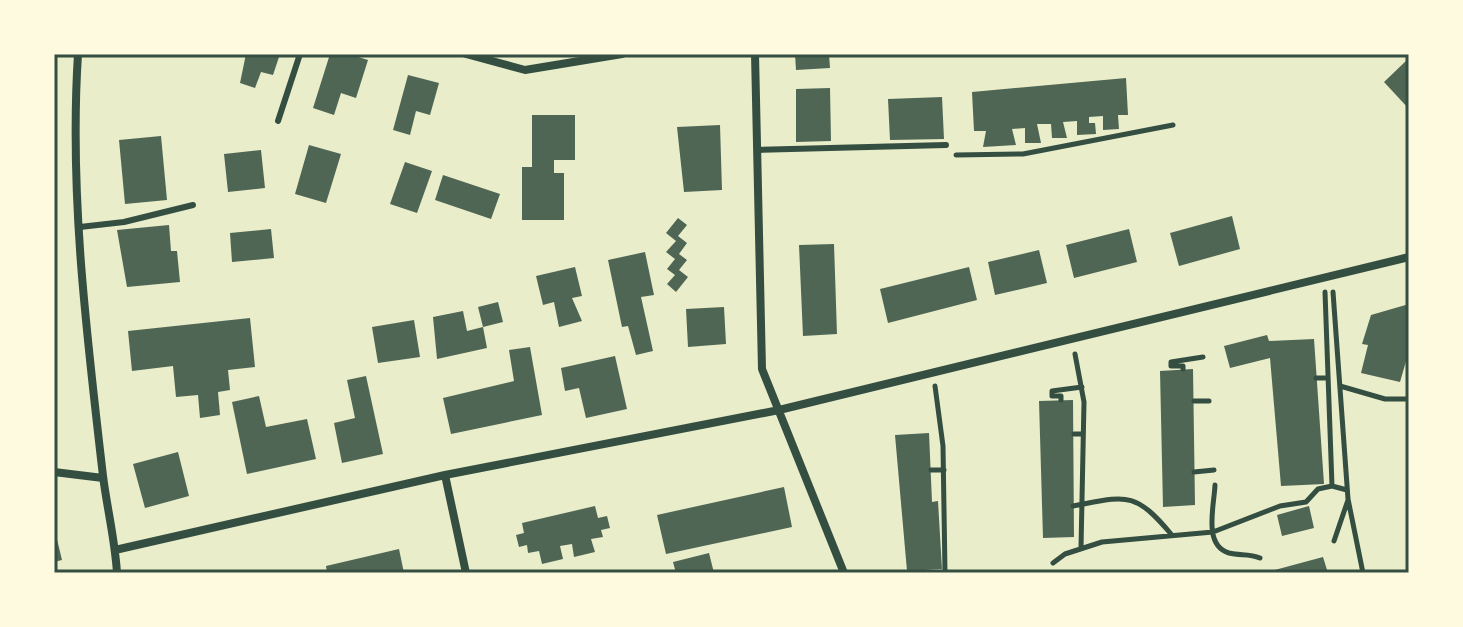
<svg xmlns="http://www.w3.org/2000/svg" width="1463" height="627" font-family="Manrope,sans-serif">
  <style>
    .building { fill: #4f6655 }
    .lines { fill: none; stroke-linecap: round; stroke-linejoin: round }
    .path { stroke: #344e41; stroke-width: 5 }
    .service { stroke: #344e41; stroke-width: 6 }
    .minor { stroke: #344e41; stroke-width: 8 }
    .neatline { fill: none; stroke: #344e41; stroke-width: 3 }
  </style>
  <rect width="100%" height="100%" fill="#e9edc9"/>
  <path class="building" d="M246 54H280L273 75 261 72 255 88 240 83Z
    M330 54H349L368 60 356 98 341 93 334 115 313 108Z
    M795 54H829L830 68 796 70Z
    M1407 60 1409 62V109L1384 82Z
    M408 75 439 83 430 115 416 111 410 135 393 130Z
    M1126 78 1128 115H1118L1119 129 1103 130V116L1089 117V123H1095L1096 134 1077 135V121L1063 122 1067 138H1052L1051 124H1037L1041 143H1025V128L1012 129 1016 145 983 147 986 131H974L972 92Z
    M830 88 831 141 796 142V89Z
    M942 97 944 139 890 140 888 99Z
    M532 115H575V160H554V173H564V220H522V167H532Z
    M720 125 722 190 684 192 677 127Z
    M161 136 167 200 125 204 119 140Z
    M309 145 341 154 326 203 295 194Z
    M261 150 265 188 228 192 224 154Z
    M405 162 432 171 417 213 390 204Z
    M443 175 500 194 491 219 435 200Z
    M1232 216 1240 249 1179 266 1170 233Z
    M678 218 687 225 678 236 687 243 679 254 687 260 679 270 688 277 676 292 667 284 675 275 667 269 675 259 666 252 676 241 666 233Z
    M169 225 171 251H177L180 282 127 287 117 230Z
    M271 229 274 258 232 262 230 233Z
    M1129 229 1137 262 1074 278 1066 245Z
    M834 244 837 334 803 336 799 245Z
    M1039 250 1047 283 995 295 988 262Z
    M645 252 654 295 641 297 653 351 636 355 628 326 622 327 608 260Z
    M575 267 582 296 572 298 582 321 559 327 554 302 543 305 536 276Z
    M969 267 977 300 888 323 880 289Z
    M498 302 503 322 483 327 487 348 437 359 433 317 463 311 467 331 483 327 478 307Z
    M1409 304V351L1400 382 1361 373 1368 345 1362 344 1371 315Z
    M724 307 726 344 688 347 686 309Z
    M250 318 255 367 228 370 230 390 218 392 220 415 200 418 198 395 176 397 173 366 132 371 128 331Z
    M414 320 420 357 378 363 372 327Z
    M1267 335 1269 341 1314 339 1324 484 1281 486 1270 358 1230 368 1224 346Z
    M530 347 542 415 451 434 443 398 514 381 509 350Z
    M615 356 627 409 586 418 579 388 565 391 561 368Z
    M1193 369 1195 505 1163 507 1160 371Z
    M366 376 383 454 342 463 334 423 355 418 347 380Z
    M259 396 266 427 307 419 316 459 247 474 232 402Z
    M1073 400 1074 537 1043 538 1039 401Z
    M929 433 932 502 938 501 942 569 907 571 895 435Z
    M178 452 189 496 145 508 133 464Z
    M784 487 792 527 666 554 657 515Z
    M595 506 598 518 607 516 610 528 601 530 603 537 591 539 595 552 574 557 572 544 560 546 563 559 542 564 539 551 528 553 527 545 519 547 516 535 524 533 522 523Z
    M1309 506 1314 528 1282 536 1277 515Z
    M54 527 62 560 54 562Z
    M399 549 404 573H327L326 566Z
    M709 553 714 573H676L673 562Z
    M1323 557 1328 573H1267V572Z"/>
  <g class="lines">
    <path class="path" d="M956 155 1023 154 1173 125
      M1325 292 1332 486 1347 490
      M1333 292 1348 499 1363 573
      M1075 354 1084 402 1081 548
      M1171 366V362L1203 357
      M1172 366H1183V369
      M1316 378H1325
      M935 386 943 446 945 573
      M1340 386 1385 399H1409
      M1052 396V391L1082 387
      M1052 396H1061V400
      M1194 401H1209
      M1074 434H1083
      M931 470H944
      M1194 472 1214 470
      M1215 485C1214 507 1203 545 1229 553 1240 556 1249 553 1260 558
      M1073 506C1126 496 1134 490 1171 534
      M1334 541 1348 500
      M1053 563 1065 554 1102 542 1213 532 1280 506 1306 502 1318 489 1332 486"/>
    <path class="service" d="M278 121 300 54
      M757 150 946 145
      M80 227 124 222 193 205"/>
    <path class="minor" d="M78 54C69 194 87 337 103 476 107 508 115 540 117 573
      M466 54 525 70 622 54
      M755 54 762 369 844 573
      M54 472 103 478
      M445 475 466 573
      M115 550 445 475 779 410 1409 257"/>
  </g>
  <rect width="1463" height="627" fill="none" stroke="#fefae0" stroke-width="112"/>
  <rect x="56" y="56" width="1351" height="515" class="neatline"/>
</svg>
